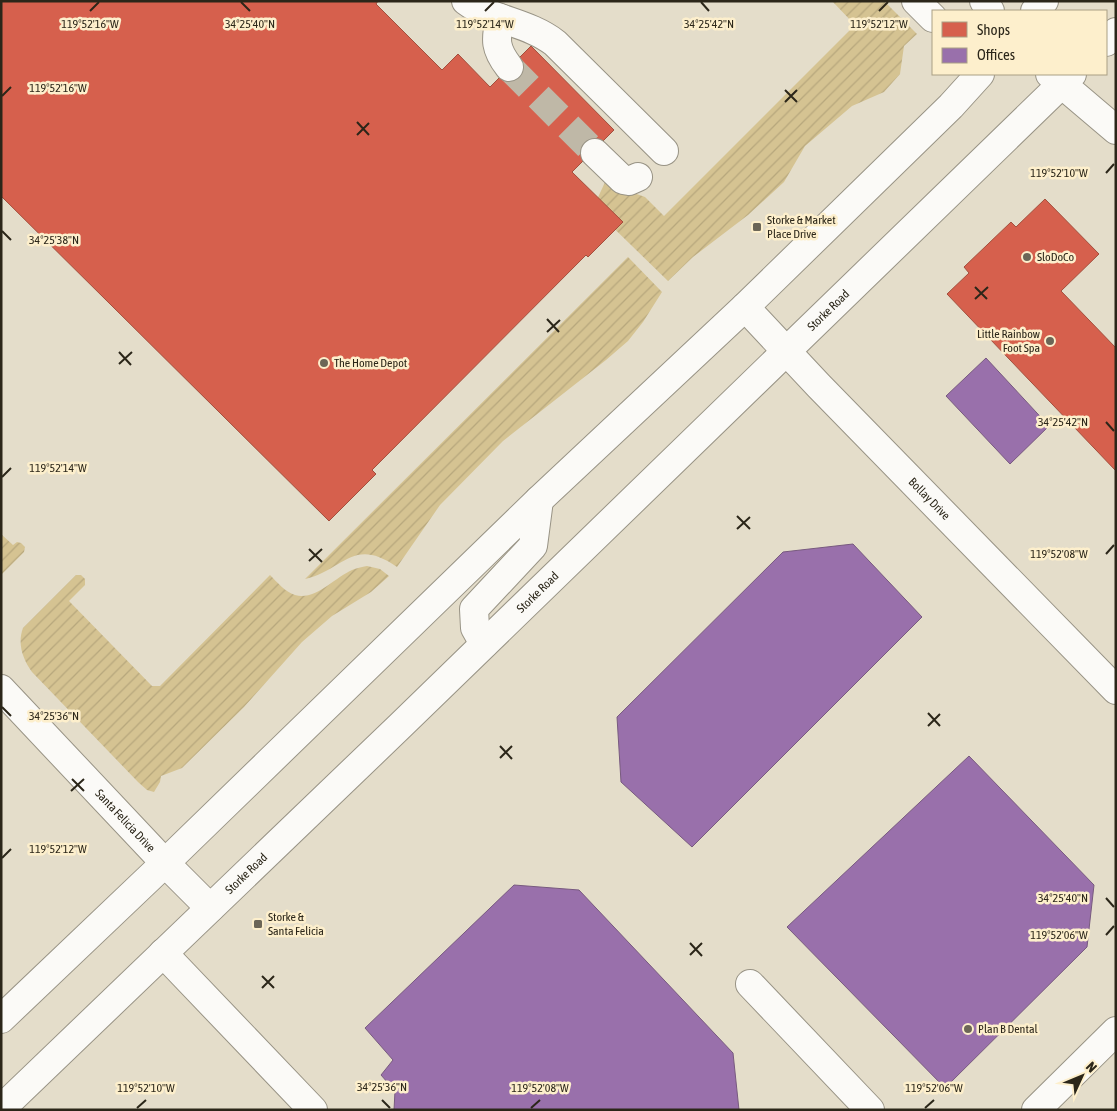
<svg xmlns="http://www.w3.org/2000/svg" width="1117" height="1111" font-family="'Asap Condensed',sans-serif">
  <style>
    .garden { fill: url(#garden-furrows) }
    .shops { fill: #d6604d; stroke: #a34f3d }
    .offices { fill: #9970ab; stroke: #785a7f }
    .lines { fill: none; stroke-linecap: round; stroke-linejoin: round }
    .minor-tunnel { stroke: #bfb8a7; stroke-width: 28; stroke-dasharray: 28 14; stroke-linecap: butt }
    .minor-casing { stroke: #989385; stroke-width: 30 }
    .major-casing { stroke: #989385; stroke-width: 30 }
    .minor { stroke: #fbfaf7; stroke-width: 28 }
    .major { stroke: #fbfaf7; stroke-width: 28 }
    .ticks { fill: none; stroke: #2b2619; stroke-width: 2 }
    .poi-dot { fill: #6c6657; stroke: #fdefcc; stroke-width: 2 }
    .labels { text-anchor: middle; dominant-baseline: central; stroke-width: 5; stroke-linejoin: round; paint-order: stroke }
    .poi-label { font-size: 12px; fill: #2b2619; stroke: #fdefcc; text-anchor: start }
    .street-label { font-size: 12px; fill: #2b2619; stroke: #fdefcc }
    .ticks-label { font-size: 12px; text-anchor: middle; fill: #2b2619; stroke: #fdefcc; stroke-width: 5; stroke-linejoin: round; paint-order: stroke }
  </style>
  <defs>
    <pattern id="garden-furrows" width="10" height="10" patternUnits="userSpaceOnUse" patternTransform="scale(1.25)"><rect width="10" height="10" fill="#d5c392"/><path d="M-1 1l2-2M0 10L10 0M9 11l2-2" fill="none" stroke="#b7a77d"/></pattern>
  </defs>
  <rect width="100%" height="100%" fill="#e4ddca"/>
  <path class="garden" d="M832 1H884L917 34 904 46 900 74 884 92 852 106 805 146 784 182 748 215 693 257 668 281 593 208 607 178 617 187 645 197 664 216 855 25Z
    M628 257 662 292 643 322 628 341 606 360 503 441 440 505 397 567C353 536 344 570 305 579Z
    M1 534 13 545 17 542 21 543 25 547 24 552 1 575Z
    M367 566 380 569 389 576 371 592 332 616 302 642 244 707 182 768 161 776 160 782 154 792 147 790 138 782 32 672C23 659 17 644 23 628L76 575H81L85 579V585L69 601 152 686H160L270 575C277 582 285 592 295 595 315 601 334 578 352 570 356 568 362 567 367 566Z"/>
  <path class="shops" d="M1 1H378L376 4 442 70 458 54 490 87 531 46 614 130 572 172 623 222 588 257 586 255 372 470 376 474 329 521 1 196Z
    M1045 199 1099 254 1061 291 1116 348V471L947 294 969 273 964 267 1011 222 1016 227Z"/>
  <path class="offices" d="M986 358 1049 426 1010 464 946 396Z
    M853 544 922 617 692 847 621 782 617 717 783 552Z
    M969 756 1094 885 1087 947 945 1088 787 927Z
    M514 885 579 890 733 1053 739 1110H394L395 1091 381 1075 393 1060 365 1028Z"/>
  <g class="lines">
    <path class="minor-tunnel" d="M509 67 595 153"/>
    <defs>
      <g id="minor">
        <path d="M466 1C493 21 528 22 555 43L664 151"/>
        <path d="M916 1 933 18"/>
        <path d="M984 1 990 11"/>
        <path d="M500 18C495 40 495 49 509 67"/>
        <path d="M1050 74 1116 130"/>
        <path d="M595 153 623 180 629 181 638 177"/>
        <path id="s1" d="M745 307 819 386 1116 690"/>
        <path id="s2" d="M1 689 165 863 210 908"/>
        <path d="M163 953 313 1110"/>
        <path d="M750 984 870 1110"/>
        <path d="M1036 1110 1116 1031"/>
      </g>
      <g id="major">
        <path d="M1035 11 1044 1"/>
        <path d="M1106 42 1116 32"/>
        <path d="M484 644 475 628 474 609 533 546 539 500"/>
        <path d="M1 1019 165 863 539 500 745 307 951 106 980 74"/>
        <path id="s3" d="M1 1109 400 726 1072 74"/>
      </g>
    </defs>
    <use href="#minor" class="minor-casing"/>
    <use href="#major" class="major-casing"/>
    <use href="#minor" class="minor"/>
    <use href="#major" class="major"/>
  </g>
  <path class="ticks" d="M241 2 250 11M701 2 709 11M90 11 99 2M485 11 494 2M879 11 888 2M785 90 797 102M2 96 11 87M785 102 797 90M357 122 369 135M357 135 369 123M1106 173 1114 164M2 231 11 240M975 287 987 299M975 299 988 287M547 319 559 332M547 332 560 320M119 352 131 365M119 364 132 352M1106 422 1114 431M2 477 11 468M737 516 750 529M737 529 750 517M309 549 322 562M1106 554 1114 545M309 561 322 549M2 707 11 716M928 713 940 726M928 726 940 714M500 746 512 759M500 758 512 746M72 779 84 791M71 791 84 779M2 858 11 849M1106 898 1114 907M1106 935 1114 926M690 943 702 956M690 955 702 943M262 976 274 988M262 988 274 976M382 1100 390 1108M137 1108 146 1100M531 1108 540 1100M925 1108 934 1100"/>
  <g class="poi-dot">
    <rect x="752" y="222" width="10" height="10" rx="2.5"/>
    <circle cx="1027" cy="257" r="5"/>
    <circle cx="1050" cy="341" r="5"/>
    <circle cx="324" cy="363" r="5"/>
    <rect x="253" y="919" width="10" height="10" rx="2.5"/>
    <circle cx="968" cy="1029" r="5"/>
  </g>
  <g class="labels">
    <g class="poi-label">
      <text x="767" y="220">Storke &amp; Market<tspan x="767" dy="14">Place Drive</tspan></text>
      <text x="1037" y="257">SloDoCo</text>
      <text x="1040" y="334" text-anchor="end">Little Rainbow<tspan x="1040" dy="14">Foot Spa</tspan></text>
      <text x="334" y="363">The Home Depot</text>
      <text x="268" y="917">Storke &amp;<tspan x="268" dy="14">Santa Felicia</tspan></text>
      <text x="978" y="1029">Plan B Dental</text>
    </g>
    <g class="street-label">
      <text stroke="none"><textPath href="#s3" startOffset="1150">Storke Road</textPath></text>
      <text stroke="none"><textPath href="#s1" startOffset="266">Bollay Drive</textPath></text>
      <text stroke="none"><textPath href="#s3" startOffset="745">Storke Road</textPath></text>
      <text stroke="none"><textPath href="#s2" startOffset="181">Santa Felicia Drive</textPath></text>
      <text stroke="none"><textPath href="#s3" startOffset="340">Storke Road</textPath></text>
    </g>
  </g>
  <g class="ticks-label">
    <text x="90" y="28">119°52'16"W</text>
    <text x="485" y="28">119°52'14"W</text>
    <text x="879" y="28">119°52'12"W</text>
    <text x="250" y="28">34°25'40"N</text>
    <text x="709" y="28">34°25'42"N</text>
    <text x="58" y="92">119°52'16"W</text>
    <text x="1059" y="177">119°52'10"W</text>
    <text x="54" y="244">34°25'38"N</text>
    <text x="1063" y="426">34°25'42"N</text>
    <text x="58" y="472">119°52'14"W</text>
    <text x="1059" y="558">119°52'08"W</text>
    <text x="54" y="720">34°25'36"N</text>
    <text x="58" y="853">119°52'12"W</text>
    <text x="1063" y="902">34°25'40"N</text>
    <text x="1059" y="939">119°52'06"W</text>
    <text x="382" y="1091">34°25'36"N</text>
    <text x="146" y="1092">119°52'10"W</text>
    <text x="540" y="1092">119°52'08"W</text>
    <text x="934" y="1092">119°52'06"W</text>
  </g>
  <rect width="1117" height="1111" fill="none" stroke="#2b2619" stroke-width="5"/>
  <rect x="932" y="10" width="175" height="65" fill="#fdefcc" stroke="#a99f84"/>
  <rect x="942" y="22" width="25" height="15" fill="#d6604d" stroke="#a99f84"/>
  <text x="977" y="35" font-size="15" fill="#2b2619">Shops</text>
  <rect x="942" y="48" width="25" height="15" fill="#9970ab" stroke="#a99f84"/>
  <text x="977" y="60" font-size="15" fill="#2b2619">Offices</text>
  <g transform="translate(1082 1076) rotate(46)" stroke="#fdefcc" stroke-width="4" paint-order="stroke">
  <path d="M0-4L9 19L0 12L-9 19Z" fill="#2b2619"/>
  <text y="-8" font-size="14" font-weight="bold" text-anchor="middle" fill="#2b2619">N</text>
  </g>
</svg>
